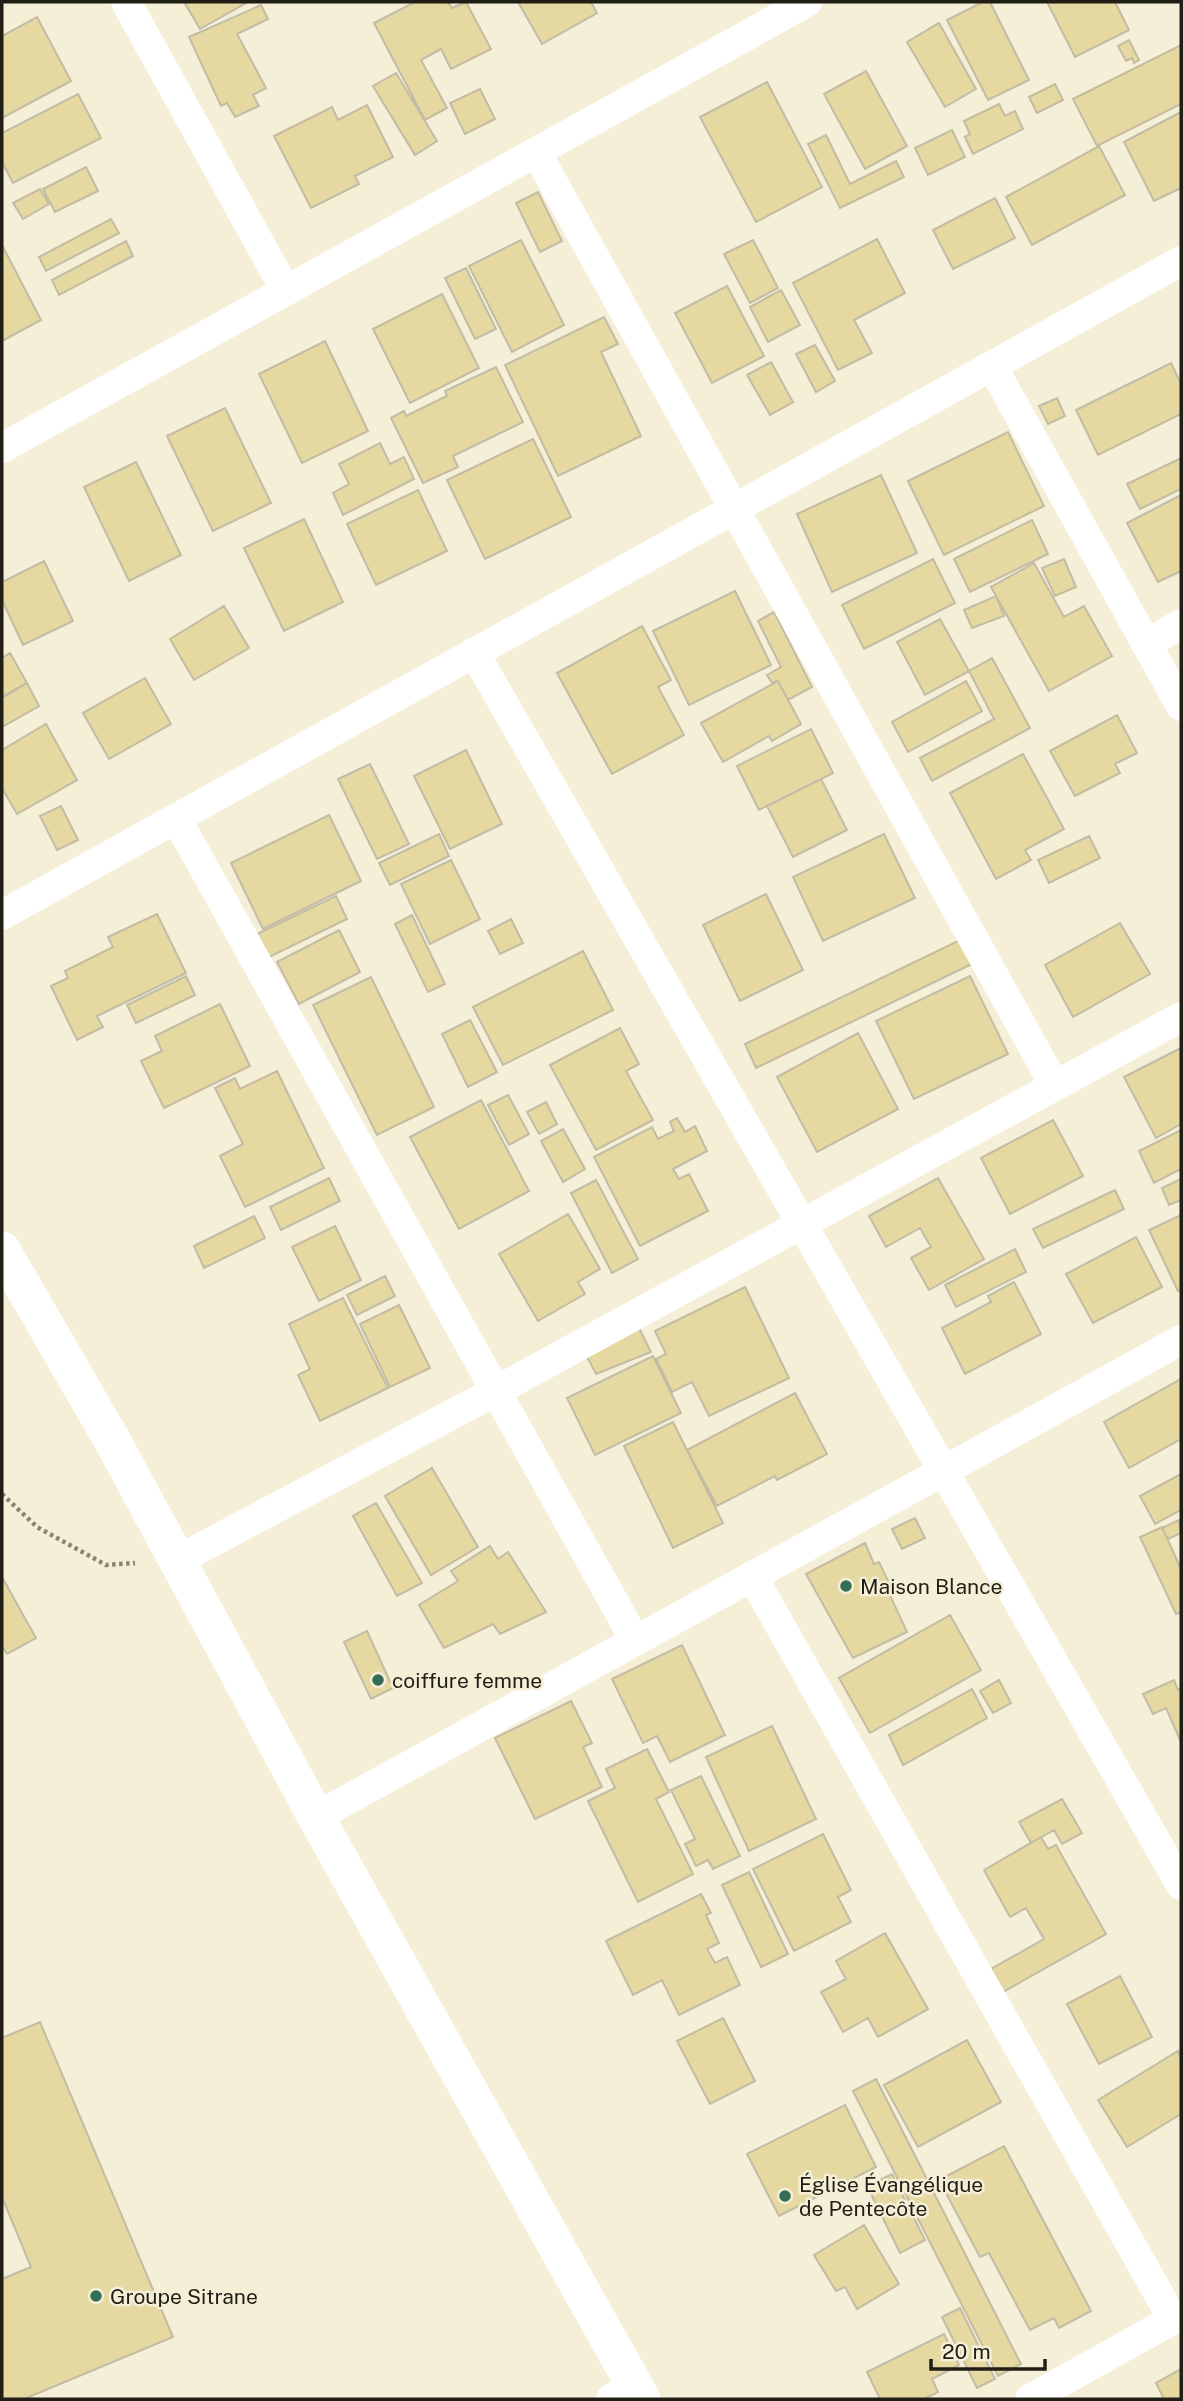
<svg xmlns="http://www.w3.org/2000/svg" width="1183" height="2401" font-family="'Public Sans',sans-serif">
  <style>
    .building { fill: #e6d8a1; stroke: #c2bca5; stroke-width: 2 }
    .lines { fill: none; stroke-linecap: round; stroke-linejoin: round }
    .path { stroke: #888374; stroke-width: 4.5; stroke-dasharray: 3.5 3.5; stroke-linecap: butt }
    .minor { stroke: #fff; stroke-width: 30 }
    .tertiary { stroke: #fff; stroke-width: 37 }
    .poi-dot { fill: #356e57; stroke: #f5efd7; stroke-width: 2.5 }
    .labels { text-anchor: middle; dominant-baseline: central; stroke-width: 5; stroke-linejoin: round; paint-order: stroke }
    .poi-label { font-size: 21px; fill: #211e16; stroke: #f5efd7; text-anchor: start }
  </style>
  <rect width="100%" height="100%" fill="#f5efd7"/>
  <path class="building" d="M184 2H248L200 29Z
    M415 2H448L452 8 466 2 491 49 451 69 441 49 421 60 447 108 425 120 374 23Z
    M518 2H591L597 13 542 44Z
    M983 2H990L1029 80 988 100 947 20Z
    M1047 2H1115L1129 30 1075 57Z
    M261 5 268 19 237 34 266 88 253 95 259 106 235 117 227 103 221 106 189 37Z
    M37 17 71 81 2 118V36Z
    M939 23 976 89 945 107 907 42Z
    M1129 40 1139 60 1134 63 1132 58 1126 61 1118 46Z
    M1181 45V104L1097 146 1073 99Z
    M866 71 907 146 865 169 824 94Z
    M396 73 437 141 415 155 373 86Z
    M767 82 822 187 756 222 700 117Z
    M1055 84 1063 100 1037 113 1029 97Z
    M480 89 495 119 465 134 450 103Z
    M78 94 101 138 13 183 2 162V133Z
    M999 104 1005 116 1015 111 1023 129 973 154 965 137 970 134 964 121Z
    M367 105 393 157 355 176 359 184 311 208 274 136 332 107 338 120Z
    M1181 112V188L1154 201 1124 142Z
    M952 130 965 157 928 175 915 148Z
    M826 135 850 184 896 161 904 177 840 208 808 144Z
    M1099 146 1125 195 1032 245 1006 197Z
    M86 167 98 191 55 212 43 189Z
    M40 189 49 204 23 219 13 203Z
    M538 192 562 241 540 252 516 203Z
    M995 198 1015 238 953 269 933 230Z
    M111 219 119 233 46 271 39 257Z
    M877 239 905 293 854 320 872 353 838 370 793 283Z
    M521 240 564 325 512 352 469 266Z
    M753 240 778 288 750 303 724 254Z
    M126 241 133 256 59 295 52 280Z
    M2 245 41 320 2 341Z
    M466 268 496 329 475 339 445 278Z
    M727 286 764 356 712 383 675 313Z
    M781 290 800 325 768 342 750 307Z
    M442 294 479 368 410 403 373 329Z
    M604 317 618 344 601 352 641 436 558 476 505 365Z
    M325 341 368 431 302 463 259 374Z
    M815 345 835 381 816 392 796 354Z
    M771 362 793 402 770 415 747 375Z
    M1171 363 1181 384V414L1098 455 1076 410Z
    M496 367 523 422 453 456 458 467 423 483 391 418 404 411 406 416 447 396 445 391Z
    M1057 398 1065 416 1048 424 1039 406Z
    M225 408 271 503 213 531 167 436Z
    M1008 432 1044 506 944 555 908 481Z
    M533 439 571 517 485 559 447 480Z
    M380 443 390 464 404 457 414 479 343 515 333 493 349 484 339 464Z
    M1181 458V489L1140 509 1127 484Z
    M136 462 181 555 129 581 84 487Z
    M881 475 917 553 832 592 797 514Z
    M418 490 447 551 376 585 347 524Z
    M1181 495V571L1158 582 1127 523Z
    M304 519 343 602 284 631 244 548Z
    M1032 520 1048 554 970 592 954 559Z
    M933 559 955 603 864 649 842 605Z
    M1064 559 1076 587 1055 596 1042 568Z
    M44 561 73 621 23 645 2 600V582Z
    M1034 563 1064 617 1084 606 1112 656 1049 691 991 587Z
    M735 591 771 665 689 705 653 631Z
    M996 596 1004 616 972 628 964 610Z
    M224 606 249 648 194 680 170 639Z
    M774 612 812 687 788 700 778 681 772 683 767 675 781 667 758 621Z
    M940 619 969 671 925 695 897 642Z
    M642 626 671 680 658 687 684 735 612 774 557 673Z
    M10 653 27 683 2 698V658Z
    M992 658 1030 728 932 781 920 758 994 719 969 671Z
    M145 678 171 724 109 759 83 713Z
    M778 681 801 724 772 741 769 736 723 762 701 723Z
    M966 681 982 711 908 752 892 722Z
    M27 683 39 706 2 727V697Z
    M1117 715 1137 753 1115 764 1120 773 1075 796 1050 751Z
    M46 724 77 780 17 814 2 788V750Z
    M811 729 833 773 759 810 737 766Z
    M466 750 502 824 450 849 414 776Z
    M1023 754 1064 829 1025 850 1031 860 996 879 950 793Z
    M370 764 409 844 377 859 338 779Z
    M821 779 847 830 793 857 767 806Z
    M61 806 78 840 57 850 40 816Z
    M329 815 361 881 263 929 231 863Z
    M439 834 449 856 390 885 379 863Z
    M884 834 915 898 823 941 793 877Z
    M1089 836 1100 858 1049 883 1038 860Z
    M451 860 480 919 430 944 401 884Z
    M766 894 803 970 740 1001 703 925Z
    M336 896 347 919 263 960 251 937Z
    M157 914 186 973 97 1016 103 1027 77 1040 51 986 68 978 65 971 113 947 108 937Z
    M412 915 445 984 428 992 395 924Z
    M511 919 523 943 500 954 488 931Z
    M1120 923 1150 974 1073 1017 1045 965Z
    M339 930 360 972 299 1004 277 962Z
    M962 939 974 963 756 1068 745 1044Z
    M583 951 613 1010 503 1065 473 1007Z
    M186 976 195 995 136 1023 127 1005Z
    M970 976 1008 1054 914 1099 876 1021Z
    M371 977 434 1107 377 1135 313 1005Z
    M220 1004 250 1066 164 1108 141 1061 162 1051 155 1036Z
    M470 1020 497 1072 468 1087 442 1034Z
    M620 1028 639 1064 626 1071 653 1120 596 1150 550 1065Z
    M858 1033 898 1109 817 1152 777 1077Z
    M1181 1048V1124L1156 1138 1124 1077Z
    M277 1071 324 1168 245 1207 220 1156 243 1144 215 1088 235 1078 240 1089Z
    M508 1095 529 1134 509 1145 488 1105Z
    M481 1100 529 1191 459 1229 410 1137Z
    M546 1102 557 1124 539 1134 527 1112Z
    M677 1118 685 1132 695 1126 707 1151 673 1169 679 1179 689 1174 708 1211 640 1246 594 1157 652 1127 658 1139 674 1131 670 1122Z
    M1053 1120 1083 1176 1010 1214 981 1158Z
    M563 1129 585 1169 563 1182 541 1141Z
    M1181 1130V1169L1154 1183 1139 1151Z
    M329 1178 340 1201 281 1230 270 1207Z
    M938 1178 984 1259 929 1290 911 1258 931 1247 920 1228 886 1247 869 1216Z
    M1181 1179V1200L1169 1205 1162 1188Z
    M596 1180 638 1259 612 1273 571 1193Z
    M1115 1190 1124 1209 1043 1248 1033 1229Z
    M568 1214 600 1269 578 1282 585 1294 538 1321 499 1254Z
    M1181 1215V1289L1178 1291 1149 1230Z
    M254 1216 265 1238 204 1268 194 1246Z
    M335 1226 361 1280 319 1301 292 1247Z
    M1136 1237 1162 1287 1093 1323 1066 1274Z
    M1015 1249 1026 1272 956 1307 945 1285Z
    M385 1276 395 1296 357 1315 347 1295Z
    M1014 1282 1041 1334 965 1374 942 1328 991 1302 988 1296Z
    M745 1287 789 1378 709 1416 692 1382 672 1392 656 1359 666 1354 655 1331Z
    M343 1298 388 1388 320 1421 298 1375 310 1369 289 1324Z
    M399 1305 430 1368 390 1387 360 1324Z
    M637 1324 651 1352 596 1374 584 1351Z
    M653 1356 681 1413 595 1455 567 1398Z
    M1181 1379V1439L1129 1468 1104 1422Z
    M795 1393 827 1454 777 1480 775 1476 717 1506 687 1450Z
    M673 1422 723 1523 673 1548 624 1446Z
    M432 1468 478 1547 431 1575 385 1496Z
    M1181 1474V1510L1155 1524 1140 1496Z
    M376 1503 422 1583 397 1596 353 1516Z
    M915 1518 925 1538 902 1549 892 1529Z
    M1179 1520 1181 1533 1168 1539 1162 1528Z
    M1162 1527 1181 1569V1612L1176 1614 1140 1537Z
    M865 1543 874 1564 879 1562 892 1589 888 1591 907 1632 853 1658 806 1574Z
    M490 1546 498 1559 508 1552 546 1612 500 1634 493 1624 444 1648 419 1605 458 1581 451 1571Z
    M2 1577 36 1638 7 1654 2 1646Z
    M950 1615 981 1670 870 1733 839 1678Z
    M367 1631 393 1688 371 1699 344 1642Z
    M682 1645 725 1735 670 1762 657 1736 643 1743 612 1679Z
    M999 1680 1011 1703 993 1713 980 1691Z
    M1174 1680 1178 1690 1181 1689V1742L1166 1708 1153 1714 1143 1694Z
    M972 1689 987 1718 903 1765 889 1735Z
    M571 1701 592 1743 583 1747 602 1787 535 1819 495 1738Z
    M772 1726 816 1819 749 1851 706 1757Z
    M647 1749 669 1792 656 1799 693 1874 638 1902 588 1801 615 1788 606 1769Z
    M701 1776 740 1856 713 1869 708 1860 696 1866 685 1844 695 1839 671 1790Z
    M1062 1799 1082 1833 1062 1844 1054 1830 1031 1843 1019 1822Z
    M823 1834 851 1890 838 1897 851 1922 794 1951 753 1869Z
    M1041 1837 1048 1849 1056 1845 1106 1934 1003 1992 991 1969 1044 1939 1026 1908 1010 1917 984 1870Z
    M749 1872 788 1954 761 1967 722 1885Z
    M701 1894 711 1913 706 1915 719 1943 707 1949 715 1963 727 1957 740 1985 679 2015 662 1980 633 1995 606 1941Z
    M885 1933 928 2009 878 2037 868 2018 843 2032 821 1992 846 1979 836 1961Z
    M1120 1976 1152 2037 1099 2064 1067 2004Z
    M723 2018 755 2081 710 2104 677 2041Z
    M40 2022 173 2337 24 2399H2V2279L31 2267 2 2197V2038Z
    M967 2040 1001 2102 918 2147 884 2085Z
    M1178 2051 1181 2057V2114L1127 2147 1098 2100Z
    M876 2079 1021 2364 998 2376 853 2091Z
    M845 2105 876 2167 779 2216 747 2154Z
    M1004 2146 1091 2311 1059 2328 1054 2318 1030 2330 989 2253 980 2257 939 2180Z
    M892 2174 925 2240 900 2253 867 2186Z
    M864 2225 899 2284 857 2309 845 2287 836 2291 814 2255Z
    M960 2308 995 2379 977 2388 942 2317Z
    M944 2334 959 2365 932 2379 938 2392 924 2399H880L867 2372Z
    M1181 2369V2399H1164L1156 2383Z"/>
  <g class="lines">
    <path class="path" d="M2 1494 37 1527 106 1565 135 1563"/>
    <path class="minor" d="M126 2 286 291
      M536 152 1055 1086
      M992 366 1181 706
      M2 448 807 2
      M1146 644 1181 624
      M474 652 1181 1885
      M176 818 635 1640
      M2 915 1181 261
      M178 1560 496 1391 1181 1017
      M752 1576 1173 2319
      M316 1817 1181 1340
      M611 2399 635 2386
      M1030 2399 1181 2315"/>
    <path class="tertiary" d="M2 1250 112 1440 316 1817 642 2399"/>
  </g>
  <g class="poi-dot">
    <circle cx="846" cy="1586" r="7"/>
    <circle cx="378" cy="1680" r="7"/>
    <circle cx="785" cy="2196" r="7"/>
    <circle cx="96" cy="2296" r="7"/>
  </g>
  <g class="labels">
    <g class="poi-label">
      <text x="860" y="1586">Maison Blance</text>
      <text x="392" y="1680">coiffure femme</text>
      <text x="799" y="2184">Église Évangélique<tspan x="799" dy="24">de Pentecôte</tspan></text>
      <text x="110" y="2296">Groupe Sitrane</text>
    </g>
  </g>
  <rect width="1183" height="2401" fill="none" stroke="#211e16" stroke-width="7"/>
  <path d="M931 2359v10h114v-10" fill="none" stroke="#211e16" stroke-width="3.5"/>
  <text x="942" y="2359" font-size="21" fill="#211e16" stroke="#f5efd7" stroke-width="5" paint-order="stroke">20 m</text>
</svg>
